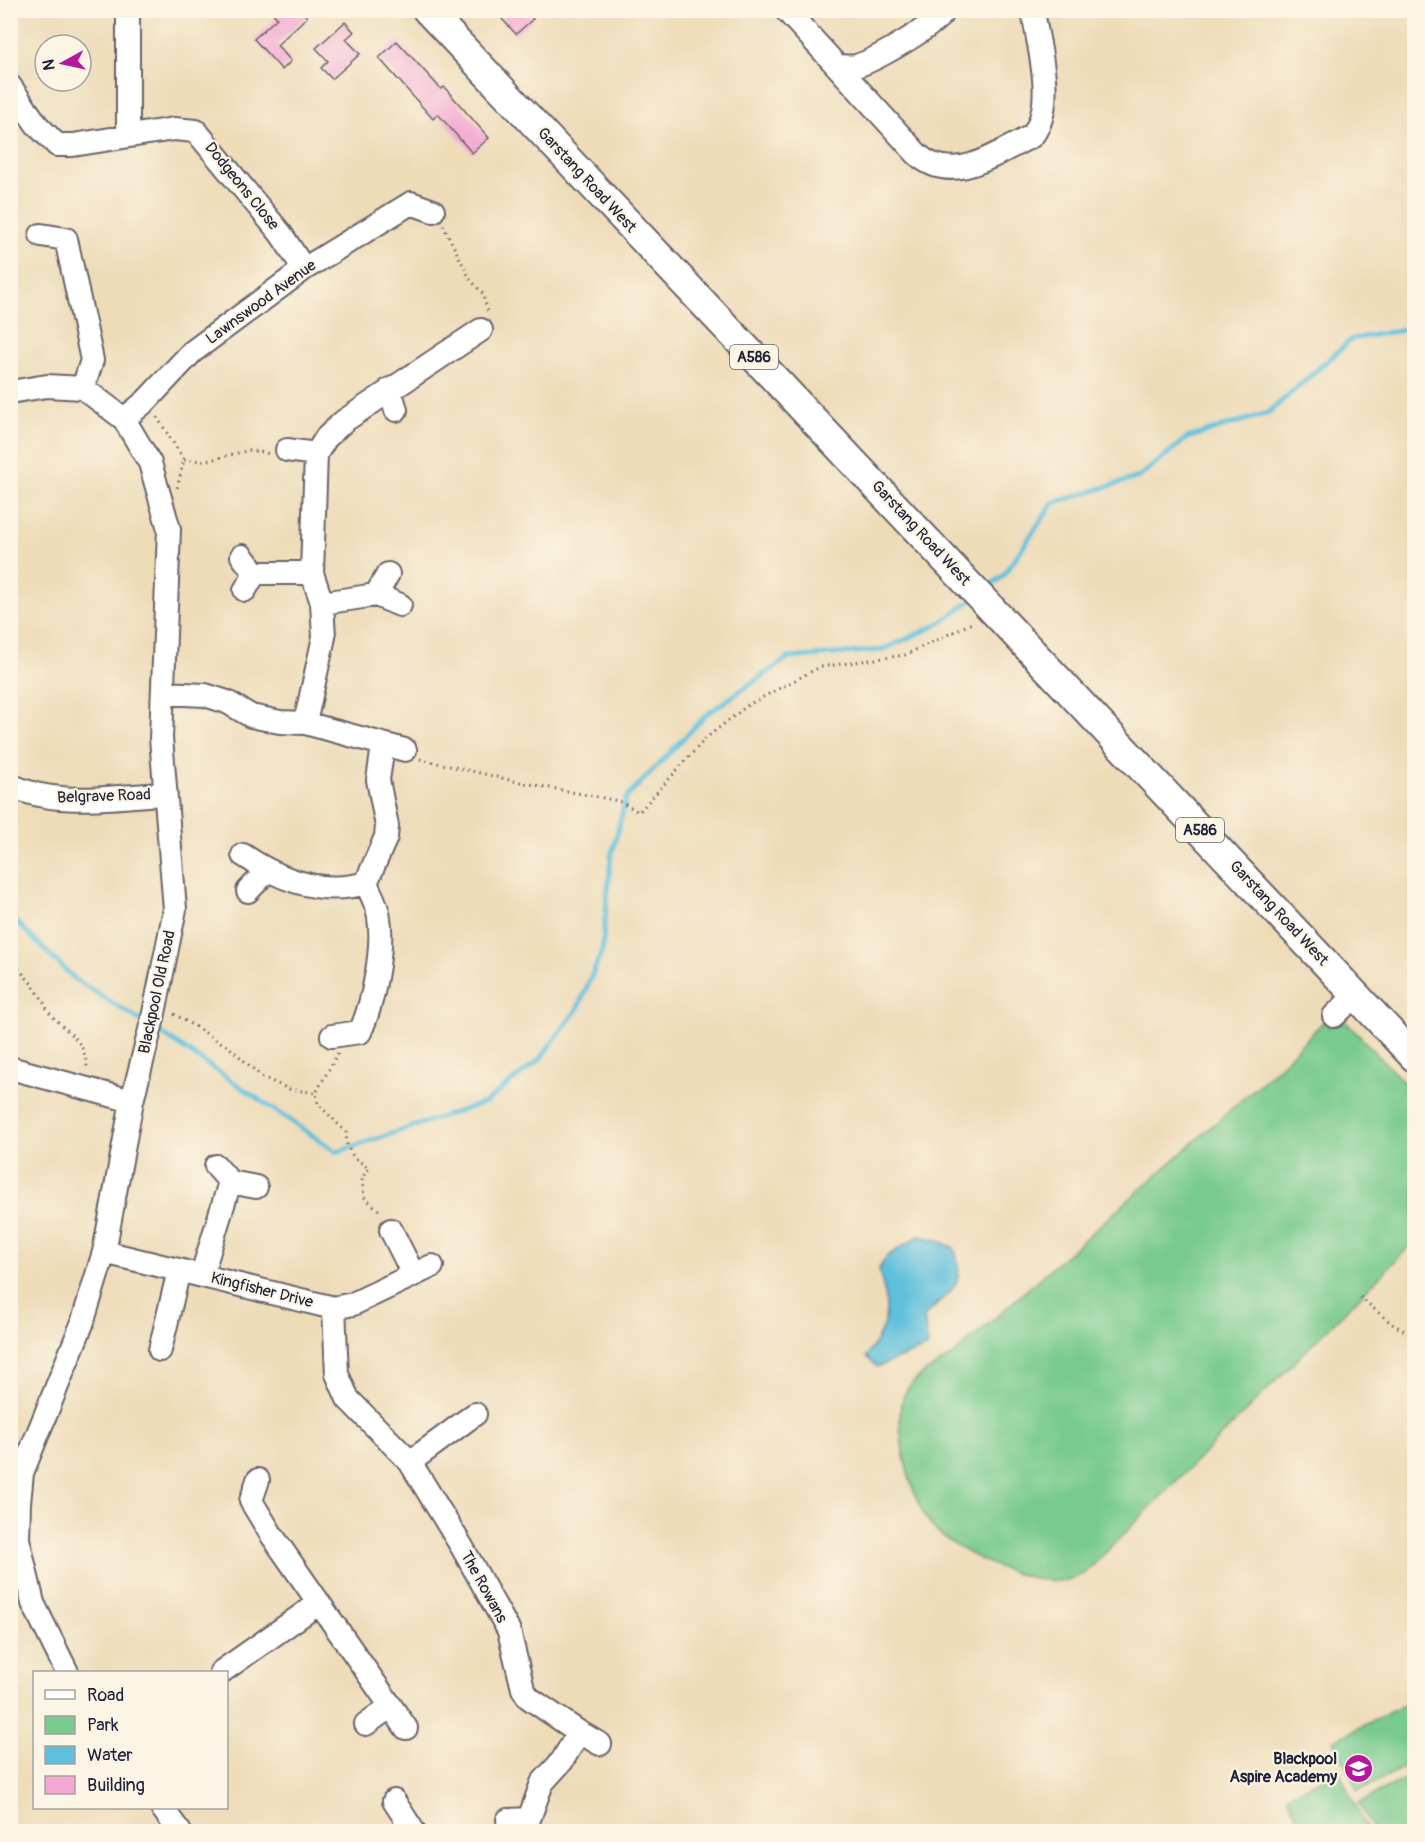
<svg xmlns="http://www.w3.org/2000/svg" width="1425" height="1842" font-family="Pangolin,sans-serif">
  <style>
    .green { fill: #78cb8d; stroke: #4d7664; stroke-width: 1.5 }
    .water { fill: #5ec0dc; stroke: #40718c; stroke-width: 1.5 }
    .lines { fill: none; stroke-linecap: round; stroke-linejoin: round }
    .stream { stroke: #5ec0dc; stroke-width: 5 }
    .building { fill: #f2a8d2 }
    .minor-casing { stroke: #696367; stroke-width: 26 }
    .major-casing { stroke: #696367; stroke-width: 32 }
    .path { stroke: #696367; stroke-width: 3; stroke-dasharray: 1.5 4.5; stroke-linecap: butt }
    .minor { stroke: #fff; stroke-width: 22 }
    .major { stroke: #fff; stroke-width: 28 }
    .labels { text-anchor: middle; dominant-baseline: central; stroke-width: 4.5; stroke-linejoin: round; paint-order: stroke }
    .shield { fill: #fcf5e5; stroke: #63616e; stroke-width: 1.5 }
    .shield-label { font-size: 15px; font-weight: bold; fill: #22223b }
    .street-label { font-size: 16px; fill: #22223b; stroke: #fcf5e5 }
    .poi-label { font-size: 16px; font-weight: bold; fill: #22223b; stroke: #fcf5e5; text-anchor: end }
  </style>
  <rect width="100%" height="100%" fill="#fcf5e5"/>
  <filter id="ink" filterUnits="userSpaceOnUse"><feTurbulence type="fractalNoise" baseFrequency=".0167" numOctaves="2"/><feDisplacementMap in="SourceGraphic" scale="12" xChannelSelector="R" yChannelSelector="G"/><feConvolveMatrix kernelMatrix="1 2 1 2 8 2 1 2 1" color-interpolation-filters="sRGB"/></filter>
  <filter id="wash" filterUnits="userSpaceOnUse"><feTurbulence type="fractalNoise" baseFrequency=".008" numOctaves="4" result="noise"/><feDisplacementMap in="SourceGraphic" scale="24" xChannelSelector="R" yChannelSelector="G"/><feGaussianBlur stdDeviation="1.35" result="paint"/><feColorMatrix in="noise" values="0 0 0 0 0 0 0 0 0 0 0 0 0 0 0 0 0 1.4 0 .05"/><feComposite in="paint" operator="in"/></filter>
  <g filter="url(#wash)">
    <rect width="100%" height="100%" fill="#eedcb9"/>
    <path class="green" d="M1328 1017H1341L1414 1093V1242L1085 1573C1078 1576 1071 1580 1063 1581 1028 1584 953 1553 931 1525 910 1498 891 1425 905 1393 913 1377 937 1365 952 1356L1281 1065Z
      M1414 1700V1762L1358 1791 1333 1741Z
      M1339 1771 1368 1831H1304L1287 1796Z
      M1414 1774V1831H1374L1359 1803Z"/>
    <path class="water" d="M919 1236 935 1239 954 1248C968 1289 948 1290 924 1317L928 1347 877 1367 866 1357C891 1321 889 1310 879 1269L887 1256Z"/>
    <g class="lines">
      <path class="stream" d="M984 590 1003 576 1053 503 1139 477 1187 438 1268 413 1352 339 1414 328
        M10 916 76 980 145 1023
        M155 1029 337 1152 486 1102 539 1060 578 1008 602 951 611 857 626 798 707 714 788 658 882 650 937 625 972 600"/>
    </g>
    <g id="blocks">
      <path class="building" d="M270 10H301L307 17 277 45 291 61 282 70 254 39 277 18Z
        M510 10H526L533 19 516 34 502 19Z
        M345 22 354 32 346 39 360 54 332 79 321 68 328 61 316 48Z
        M397 41 441 89 444 87 489 138 472 153 438 114 433 119 379 58Z"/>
    </g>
  </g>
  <g filter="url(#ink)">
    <use href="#blocks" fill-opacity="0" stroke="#696367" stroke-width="1.5"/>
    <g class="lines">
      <defs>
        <path id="minor" d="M786 10 917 154C952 187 996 153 1032 136 1057 104 1038 48 1033 10
          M837 66C843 66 851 67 856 66 874 61 937 25 945 10
          M10 86 37 125 57 145H73L174 129 196 131 281 234 304 269
          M128 136V10
          M41 235 66 239 92 360 83 388
          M390 389 396 410
          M10 392 47 386 83 388 124 419 150 463 169 529 161 738 175 909 153 1018 132 1101 104 1252 82 1324 22 1473 19 1503 18 1539 33 1603 67 1672
          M124 419 146 401 192 352 304 269 411 203 433 211
          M287 450 316 454
          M242 556 255 573
          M245 590 255 573H312
          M376 595 388 574
          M322 603 376 595 400 605
          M163 693 205 695 227 702 251 716 280 722 305 723 405 750
          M305 723 324 637 322 603 312 573 316 454 326 438 344 421 481 330
          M10 785C57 808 114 796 164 794
          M243 855C280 880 322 896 366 883
          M248 891 267 871
          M1334 1016 1356 995
          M332 1036 360 1032C373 1004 384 949 379 918 378 906 371 894 366 883L386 837 387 826 378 780 383 746
          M10 1068 132 1101
          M216 1166 230 1182
          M391 1230 413 1274
          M104 1252 334 1308 353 1304 432 1266
          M202 1274 230 1182 256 1187
          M334 1308 337 1374 348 1399 410 1462 462 1547 509 1631 523 1689 529 1698 579 1732 562 1761 542 1783 529 1819 508 1820
          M160 1350 179 1270
          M410 1462 475 1414
          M258 1480 251 1501 271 1534 406 1728
          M221 1672 319 1603
          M366 1724 391 1706
          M579 1732 600 1744
          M394 1801 414 1832
          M162 1808 180 1832"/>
        <path id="major" d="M427 10 1414 1057"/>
      </defs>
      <use href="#minor" class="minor-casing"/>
      <use href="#major" class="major-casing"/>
      <path class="path" d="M443 225 470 279 482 293 488 312
        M157 417 184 460 177 489
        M184 460 206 461 250 450 270 454
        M420 759 514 781 619 801 639 812 706 738 748 705 820 667 905 655 974 622
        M10 960C21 971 32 983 40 996 45 1003 47 1011 52 1016 69 1034 86 1041 87 1069
        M174 1014 230 1048 262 1077 289 1089 316 1093
        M338 1053 316 1093 318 1104 346 1132 347 1146 354 1158 369 1168 362 1178 364 1197 382 1213
        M1360 1297 1392 1324 1414 1336"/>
      <use href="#minor" class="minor"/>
      <use href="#major" class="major"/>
    </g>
  </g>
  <defs>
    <symbol id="school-disc" viewBox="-11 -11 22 22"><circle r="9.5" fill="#b5179e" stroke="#fcf5e5"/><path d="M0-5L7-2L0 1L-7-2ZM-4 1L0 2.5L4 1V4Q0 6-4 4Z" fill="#fff"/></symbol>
  </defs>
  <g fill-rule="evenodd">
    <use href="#school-disc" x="1342" y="1752" width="33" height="33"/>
  </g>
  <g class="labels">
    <g class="shield">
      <rect x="730" y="345" width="48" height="24" rx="4.5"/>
      <rect x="1176" y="818" width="48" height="24" rx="4.5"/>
    </g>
    <g class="shield-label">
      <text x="754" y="357">A586</text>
      <text x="1200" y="830">A586</text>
    </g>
    <g class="street-label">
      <text transform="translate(587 180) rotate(47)">Garstang Road West</text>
      <text transform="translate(242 186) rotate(51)">Dodgeons Close</text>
      <text transform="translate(261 302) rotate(-36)">Lawnswood Avenue</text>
      <text transform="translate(921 533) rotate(47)">Garstang Road West</text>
      <text transform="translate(104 796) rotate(-2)">Belgrave Road</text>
      <text transform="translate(1279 913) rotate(47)">Garstang Road West</text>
      <text transform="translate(157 992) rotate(-78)">Blackpool Old Road</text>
      <text transform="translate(262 1290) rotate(14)">Kingfisher Drive</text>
      <text transform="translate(484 1587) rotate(61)">The Rowans</text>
    </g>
    <g class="poi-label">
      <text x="1337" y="1759">Blackpool<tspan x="1337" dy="18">Aspire Academy</tspan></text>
    </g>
  </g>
  <rect width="1425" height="1842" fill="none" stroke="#fcf5e5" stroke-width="36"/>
  <rect x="33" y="1671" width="195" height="138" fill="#fcf5e5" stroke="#a5a1a1" stroke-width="1.5"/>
  <rect x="45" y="1690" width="30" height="9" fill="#ffffff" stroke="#a5a1a1" stroke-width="1.5"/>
  <text x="87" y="1701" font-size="18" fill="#22223b">Road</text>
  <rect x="45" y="1716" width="30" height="18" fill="#78cb8d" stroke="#a5a1a1" stroke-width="1.5"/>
  <text x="87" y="1731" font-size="18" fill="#22223b">Park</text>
  <rect x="45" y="1746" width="30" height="18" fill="#5ec0dc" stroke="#a5a1a1" stroke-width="1.5"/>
  <text x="87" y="1761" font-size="18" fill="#22223b">Water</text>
  <rect x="45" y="1776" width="30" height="18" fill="#f2a8d2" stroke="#a5a1a1" stroke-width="1.5"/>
  <text x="87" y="1791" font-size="18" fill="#22223b">Building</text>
  <g transform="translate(63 63) rotate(262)"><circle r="28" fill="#fcf5e5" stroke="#a5a1a1" stroke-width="1.5"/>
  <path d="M0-4.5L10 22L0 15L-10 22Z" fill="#b5179e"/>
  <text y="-9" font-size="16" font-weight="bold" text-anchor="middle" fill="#22223b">N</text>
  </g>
</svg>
